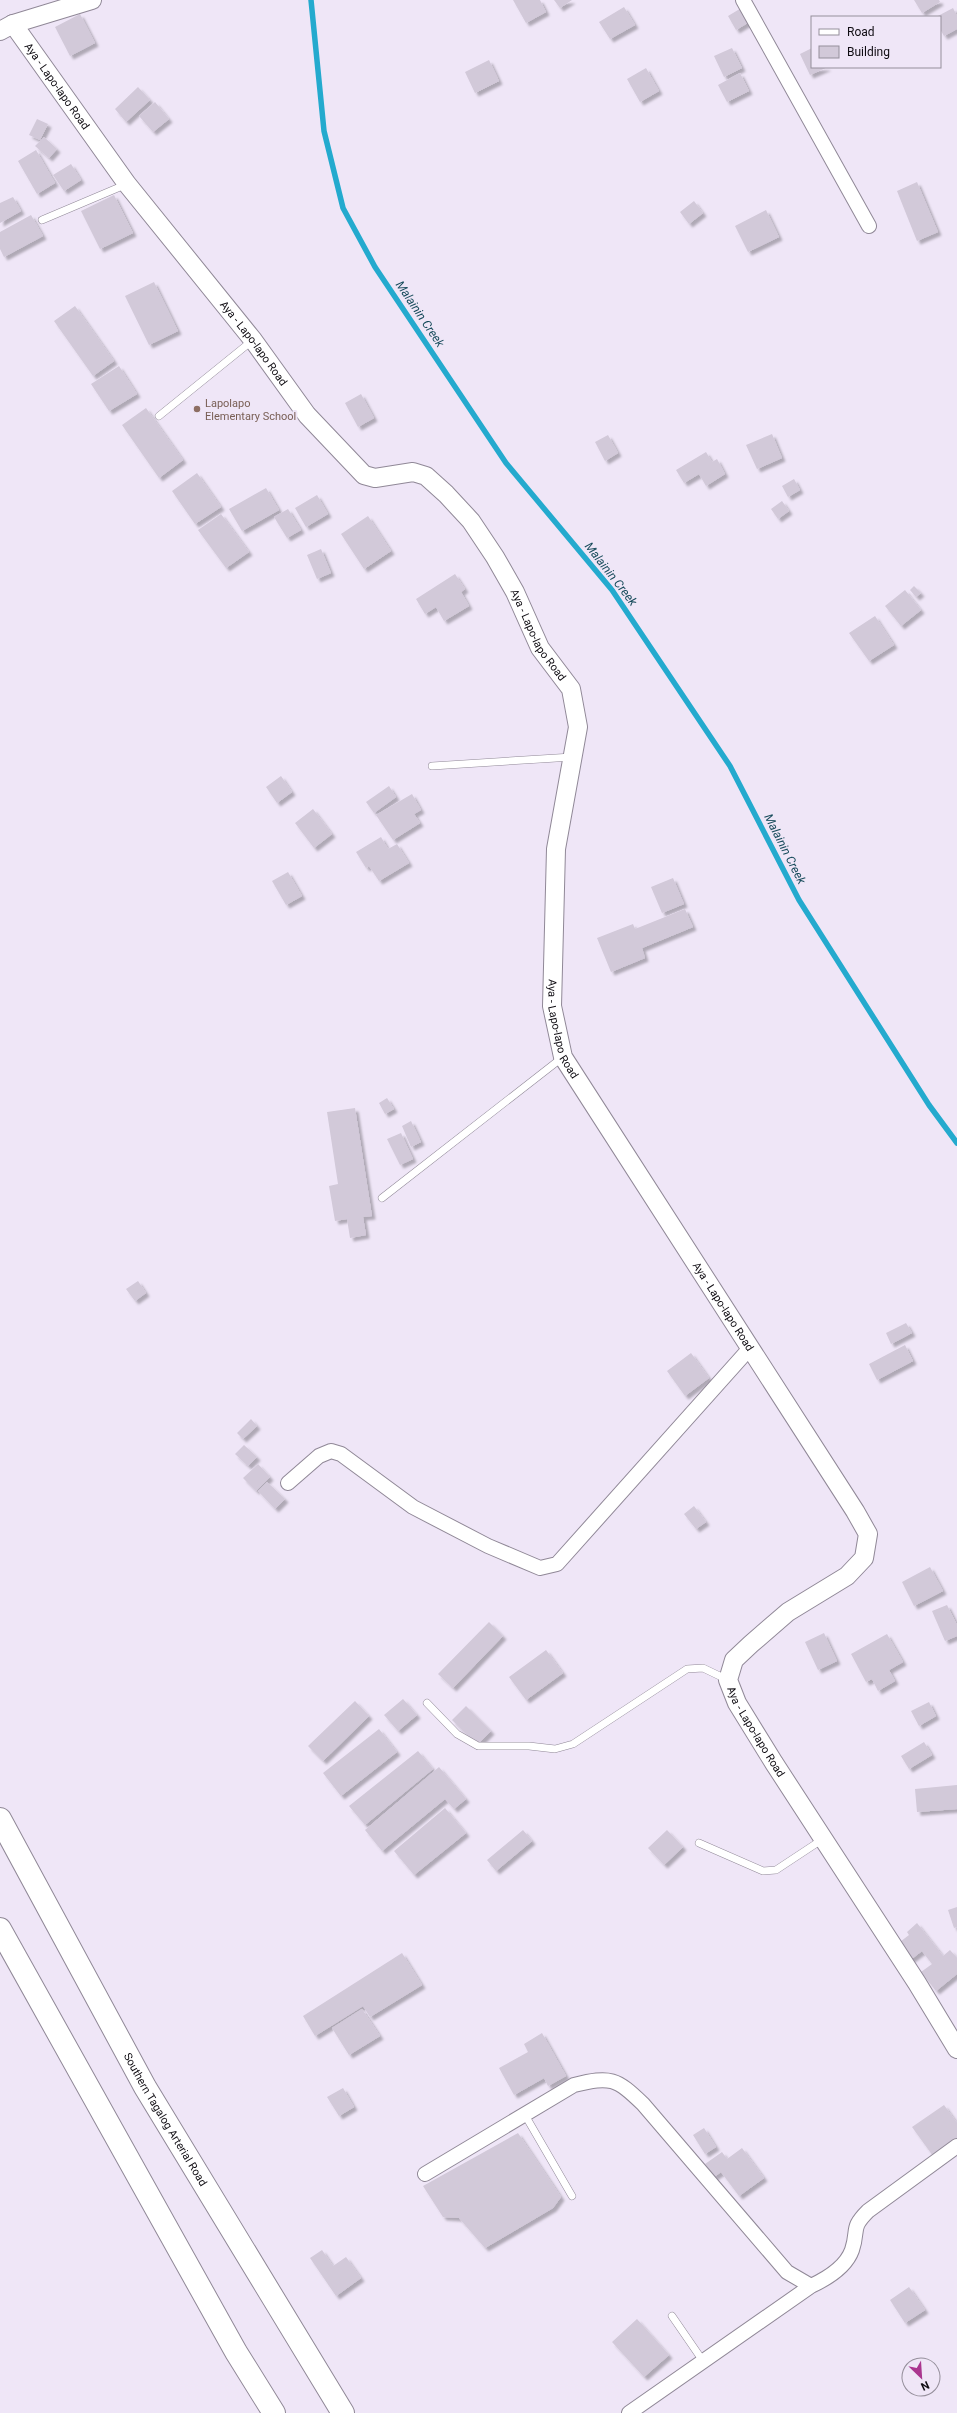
<svg xmlns="http://www.w3.org/2000/svg" width="957" height="2413" font-family="Roboto,sans-serif">
  <style>
    .lines { fill: none; stroke-linecap: round; stroke-linejoin: round }
    .stream { stroke: #24aace; stroke-width: 5.5 }
    .building { fill: #d2c9d9; filter: url(#shadow) }
    .service-casing { stroke: #908897; stroke-width: 8 }
    .minor-casing { stroke: #908897; stroke-width: 16 }
    .tertiary-casing { stroke: #908897; stroke-width: 20 }
    .motorway-casing { stroke: #908897; stroke-width: 24 }
    .service { stroke: #fff; stroke-width: 7 }
    .minor { stroke: #fff; stroke-width: 14 }
    .tertiary { stroke: #fff; stroke-width: 18 }
    .motorway { stroke: #fff; stroke-width: 22 }
    .education-dot { fill: #8d6e63; stroke: #efe6f7; stroke-width: 1.5 }
    .labels { text-anchor: middle; dominant-baseline: central; stroke-width: 4; stroke-linejoin: round; paint-order: stroke }
    .street-label { font-size: 11px; fill: #0f0c12; stroke: #efe6f7 }
    .education-label { font-size: 11px; fill: #785e54; stroke: #efe6f7; text-anchor: start }
    .water-label { font-size: 12px; font-style: italic; fill: #174b5b; stroke: #efe6f7 }
  </style>
  <defs>
    <filter id="shadow"><feDropShadow dx="3.5" dy="3.5" stdDeviation="1" flood-color="#0004"/></filter>
  </defs>
  <rect width="100%" height="100%" fill="#efe6f7"/>
  <g class="lines">
    <path class="stream" d="M311 0 324 131 343 208 375 267 506 463 612 590 730 766 799 900 929 1105 957 1143"/>
  </g>
  <path class="building" d="M513 0H540L546 12 526 23Z
    M554 0H572L560 8Z
    M914 0H939L940 2 922 13Z
    M624 7 635 25 610 39 599 22Z
    M743 7 751 21 736 30 728 16Z
    M953 8 957 16V29L944 36 940 29V17H936Z
    M80 14 95 43 70 56 55 27Z
    M732 48 742 68 724 77 714 56Z
    M812 48V67H828L810 75 800 54Z
    M489 60 499 81 475 93 465 72Z
    M646 68 659 91 640 102 627 79Z
    M740 73 749 91 727 102 718 85Z
    M138 87 150 100 126 122 115 109Z
    M155 102 169 119 153 132 139 116Z
    M37 119 48 124 40 140 29 135Z
    M44 137 57 149 49 158 35 146Z
    M36 150 55 183 37 194 18 161Z
    M71 164 81 180 64 191 53 175Z
    M917 182 938 232 917 241 897 191Z
    M114 195 133 233 100 249 81 211Z
    M13 197 21 211 0 223V203Z
    M694 201 703 213 689 224 680 212Z
    M766 210 779 237 748 252 735 226Z
    M31 215 43 236 4 257 0 249V232Z
    M154 282 178 331 149 345 125 296Z
    M75 306 114 361 93 376 54 321Z
    M119 366 137 394 109 411 91 384Z
    M361 394 374 418 358 427 345 403Z
    M146 408 183 460 159 478 122 425Z
    M772 434 782 458 757 469 746 445Z
    M608 435 618 453 605 461 595 442Z
    M706 452 712 462 717 459 725 474 706 486 699 474 684 483 676 470Z
    M197 473 221 507 195 524 172 491Z
    M794 479 800 490 788 497 782 486Z
    M266 488 279 510 242 531 229 509Z
    M317 495 328 514 306 527 295 508Z
    M782 501 789 511 778 519 771 509Z
    M288 509 301 530 287 538 274 517Z
    M221 514 249 552 226 568 198 530Z
    M368 516 391 551 364 569 341 534Z
    M321 549 331 573 317 579 307 555Z
    M455 574 465 589 461 592 469 606 444 621 436 607 425 614 416 599Z
    M914 586 921 593 916 597 910 590Z
    M905 590 921 610 901 626 885 606Z
    M875 616 894 645 869 661 849 633Z
    M281 776 292 792 277 803 266 787Z
    M389 786 396 797 374 813 366 802Z
    M412 794 421 810 414 814 420 823 393 840 376 815Z
    M313 809 332 834 314 848 295 823Z
    M381 837 388 849 397 844 409 863 379 881 369 866 366 868 356 852Z
    M288 872 302 896 286 905 272 881Z
    M673 878 684 904 662 913 651 887Z
    M685 909 693 927 642 948 645 958 611 972 597 938 633 924 635 929Z
    M387 1098 394 1109 385 1114 379 1103Z
    M355 1108 372 1216 363 1217 366 1235 350 1238 347 1219 335 1221 329 1186 338 1184 327 1112Z
    M411 1121 421 1142 411 1147 402 1126Z
    M401 1133 413 1159 400 1165 387 1139Z
    M138 1281 146 1293 135 1301 126 1289Z
    M906 1323 912 1333 891 1344 886 1333Z
    M905 1345 913 1361 877 1380 869 1364Z
    M691 1353 709 1378 685 1396 667 1371Z
    M251 1419 257 1426 243 1439 237 1433Z
    M244 1445 257 1457 248 1466 235 1454Z
    M258 1464 270 1477 256 1491 243 1478Z
    M267 1482 285 1499 275 1509 258 1491Z
    M694 1506 706 1522 696 1529 684 1514Z
    M930 1567 943 1591 914 1606 902 1582Z
    M947 1605 957 1625V1636L945 1641 932 1611Z
    M489 1622 503 1636 453 1688 438 1674Z
    M824 1633 837 1661 818 1670 805 1642Z
    M887 1634 903 1662 889 1670 895 1681 878 1691 872 1679 866 1682 851 1654Z
    M546 1650 563 1673 526 1700 509 1677Z
    M403 1699 417 1715 398 1731 384 1715Z
    M355 1701 369 1716 323 1761 308 1746Z
    M929 1702 936 1716 919 1726 911 1711Z
    M466 1706 491 1731 477 1745 452 1720Z
    M379 1729 397 1752 341 1796 323 1773Z
    M924 1742 932 1755 909 1769 901 1756Z
    M418 1751 433 1769 365 1825 349 1806Z
    M439 1767 466 1799 454 1809 445 1799 382 1851 365 1830Z
    M957 1785V1809L917 1812 915 1789Z
    M445 1808 466 1833 414 1875 394 1851Z
    M523 1830 532 1841 496 1871 487 1860Z
    M667 1830 683 1847 664 1865 648 1848Z
    M957 1907V1927L954 1928 948 1910Z
    M917 1923 943 1956 950 1950 957 1958V1974L936 1991 921 1972 932 1964 922 1951 909 1961 896 1945 909 1935 907 1932Z
    M402 1953 422 1985 370 2017 363 2006 315 2036 303 2016Z
    M362 2009 380 2036 349 2055 332 2028Z
    M542 2033 566 2076 548 2086 544 2078 514 2095 499 2068 528 2052 524 2044Z
    M343 2088 354 2107 339 2116 327 2097Z
    M944 2105 957 2123V2139L933 2156 912 2127Z
    M704 2128 716 2147 705 2154 693 2135Z
    M518 2133 561 2197 553 2208 485 2248 459 2218 443 2217 423 2186Z
    M742 2148 764 2178 739 2196 721 2172 714 2177 705 2164 722 2152 727 2159Z
    M322 2250 333 2266 346 2257 361 2278 336 2296 310 2258Z
    M909 2287 925 2310 905 2323 890 2300Z
    M637 2319 669 2355 644 2377 612 2342Z"/>
  <g class="lines">
    <defs>
      <path id="service" d="M42 220 127 184
        M159 416 253 340
        M432 766 572 757
        M382 1198 563 1057
        M427 1703 457 1734 478 1746H529L555 1749 573 1744 687 1669 703 1668 728 1680
        M699 1843 763 1871 776 1870 823 1839
        M525 2115 572 2196
        M672 2316 703 2361"/>
      <path id="minor" d="M743 0 869 226
        M288 1483 319 1456 331 1451 341 1454 413 1507 488 1546 540 1568 557 1564 750 1348
        M425 2174 574 2085C611 2076 616 2078 643 2104L787 2272 811 2286
        M629 2413 811 2286C826 2279 846 2267 852 2250 859 2229 850 2229 868 2211L957 2146"/>
      <g id="tertiary">
        <path id="s1" d="M13 24 127 184 253 340 307 415 364 475 375 478 413 472 426 476 446 494 471 521 495 557 515 592 540 648 571 689 578 727 556 849 552 1006 563 1057 855 1511 868 1534 864 1558 847 1576 788 1612 751 1644 734 1660 728 1680 737 1703 774 1763 917 1983 957 2049"/>
        <path d="M0 31 13 24 92 0"/>
      </g>
      <g id="motorway">
        <path id="s2" d="M0 1819 145 2087 343 2413"/>
        <path d="M0 1929 236 2352 274 2413"/>
      </g>
    </defs>
    <use href="#service" class="service-casing"/>
    <use href="#minor" class="minor-casing"/>
    <use href="#tertiary" class="tertiary-casing"/>
    <use href="#motorway" class="motorway-casing"/>
    <use href="#service" class="service"/>
    <use href="#minor" class="minor"/>
    <use href="#tertiary" class="tertiary"/>
    <use href="#motorway" class="motorway"/>
  </g>
  <circle class="education-dot" cx="197" cy="409" r="4"/>
  <g class="labels">
    <g class="street-label">
      <text stroke="none"><textPath href="#s1" startOffset="76">Aya - Lapo-lapo Road</textPath></text>
      <text stroke="none"><textPath href="#s1" startOffset="400">Aya - Lapo-lapo Road</textPath></text>
      <text stroke="none"><textPath href="#s1" startOffset="832">Aya - Lapo-lapo Road</textPath></text>
      <text stroke="none"><textPath href="#s1" startOffset="1240">Aya - Lapo-lapo Road</textPath></text>
      <text stroke="none"><textPath href="#s1" startOffset="1564">Aya - Lapo-lapo Road</textPath></text>
      <text stroke="none"><textPath href="#s1" startOffset="2104">Aya - Lapo-lapo Road</textPath></text>
      <text stroke="none"><textPath href="#s2" startOffset="343">Southern Tagalog Arterial Road</textPath></text>
    </g>
    <g class="education-label">
      <text x="205" y="403">Lapolapo<tspan x="205" dy="13">Elementary School</tspan></text>
    </g>
    <g class="water-label">
      <text transform="translate(420 314) rotate(56)">Malainin Creek</text>
      <text transform="translate(611 574) rotate(52)">Malainin Creek</text>
      <text transform="translate(785 849) rotate(63)">Malainin Creek</text>
    </g>
  </g>
  <rect x="811" y="16" width="130" height="52" fill="#efe6f7" stroke="#958f9b"/>
  <rect x="819" y="29" width="20" height="6" fill="#ffffff" stroke="#958f9b"/>
  <text x="847" y="36" font-size="12" fill="#0f0c12">Road</text>
  <rect x="819" y="46" width="20" height="12" fill="#d2c9d9" stroke="#958f9b"/>
  <text x="847" y="56" font-size="12" fill="#0f0c12">Building</text>
  <g transform="translate(921 2377) rotate(155)"><circle r="19" fill="#efe6f7" stroke="#958f9b"/>
  <path d="M0-3L7 15L0 10L-7 15Z" fill="#aa368f"/>
  <text y="-6" font-size="11" font-weight="bold" text-anchor="middle" fill="#0f0c12">N</text>
  </g>
</svg>
